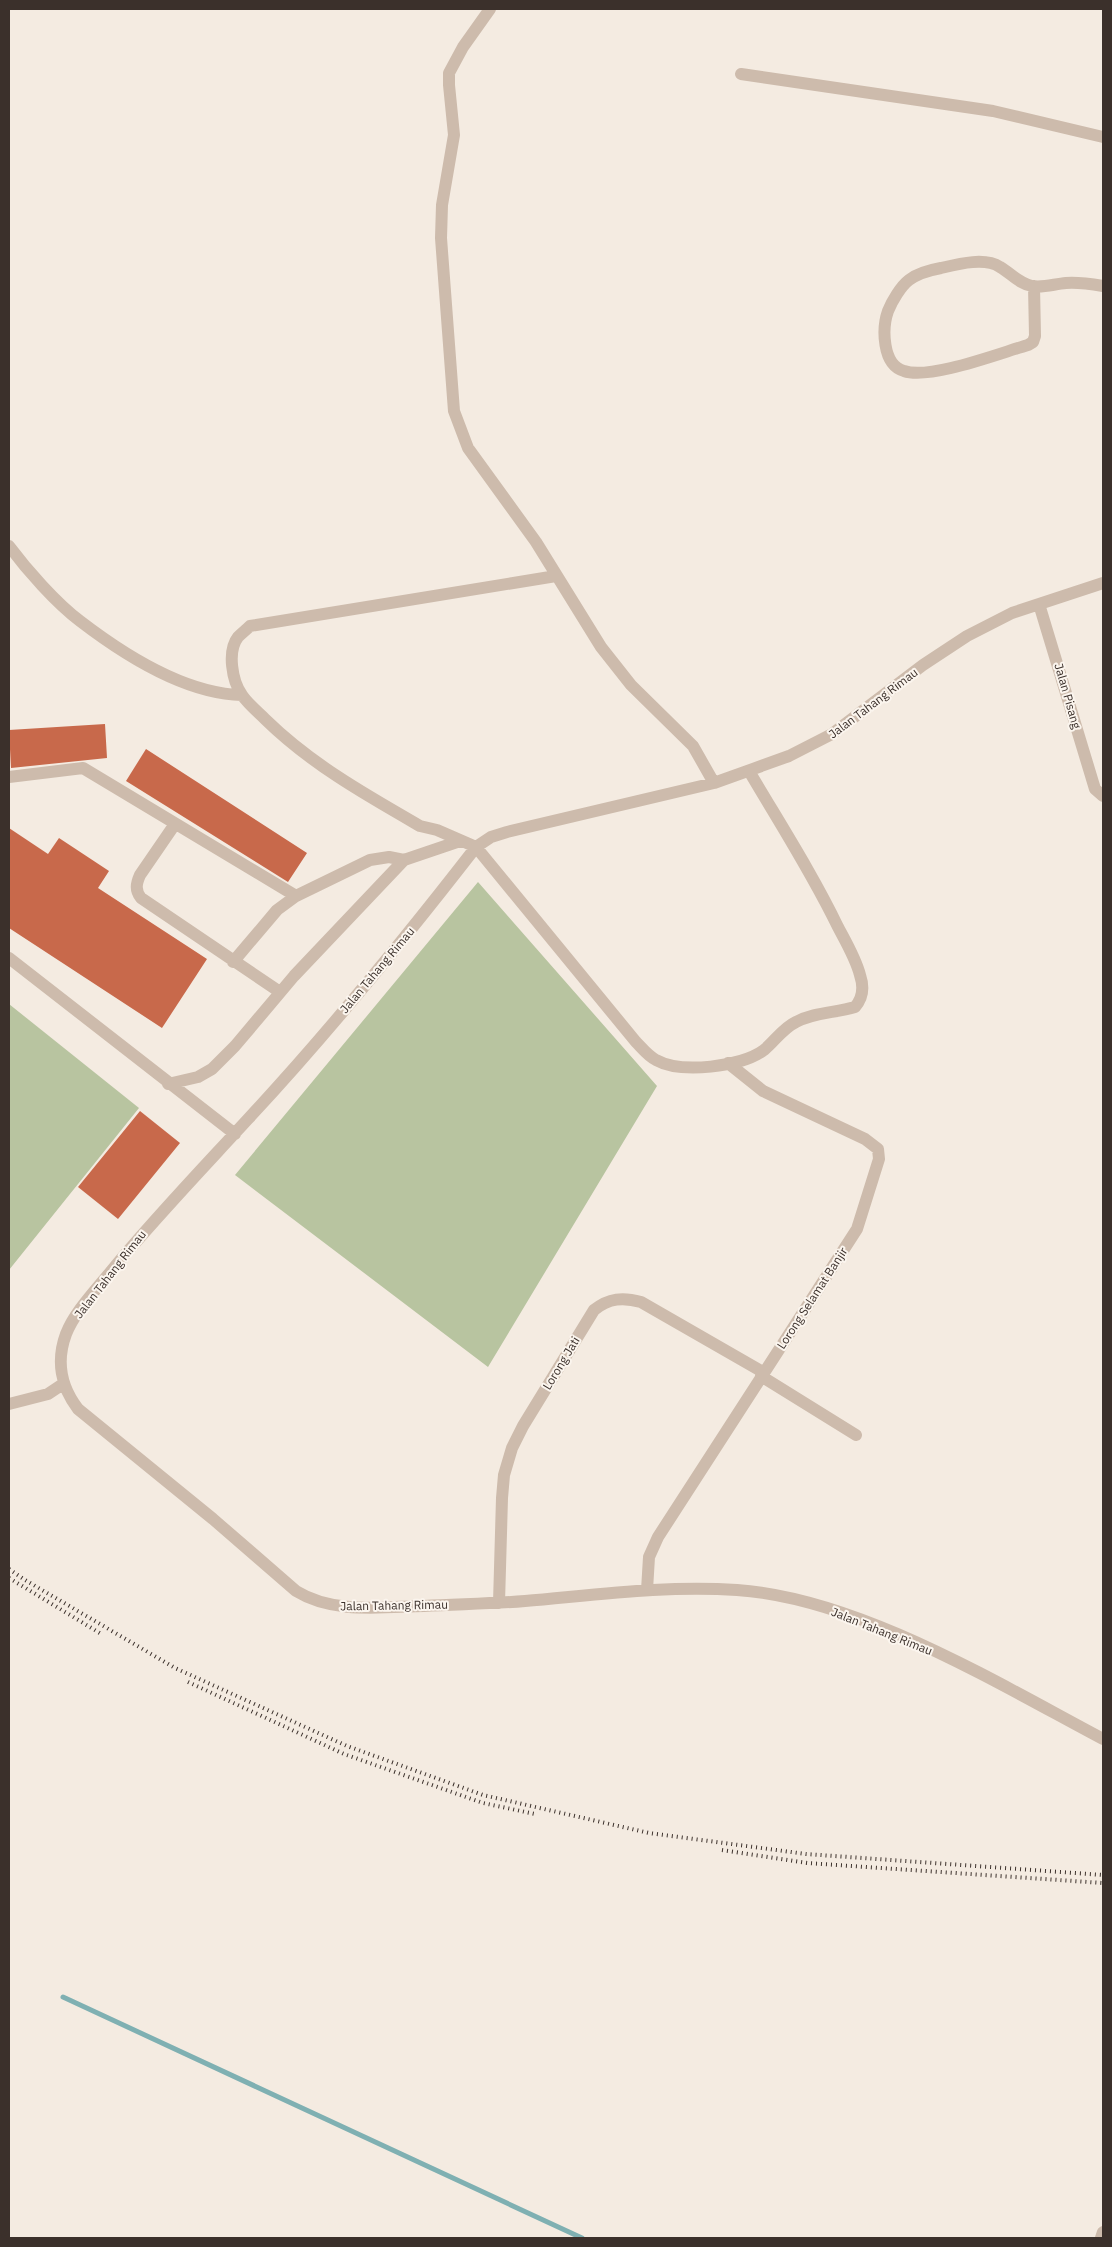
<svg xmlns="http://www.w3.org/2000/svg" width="1112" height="2247" font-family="'IBM Plex Sans',sans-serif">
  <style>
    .green { fill: #b8c4a0 }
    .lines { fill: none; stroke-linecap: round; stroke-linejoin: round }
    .stream { stroke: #7fb0b2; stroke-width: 5 }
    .building { fill: #c8694b }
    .minor { stroke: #cdbbac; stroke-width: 12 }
    .rail { stroke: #3b302b; stroke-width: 4; stroke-dasharray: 1 4; stroke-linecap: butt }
    .labels { text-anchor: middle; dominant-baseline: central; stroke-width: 4; stroke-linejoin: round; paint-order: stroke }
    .street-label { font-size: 12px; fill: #3b302b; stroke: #fbf5ee }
  </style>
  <rect width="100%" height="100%" fill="#f4ebe1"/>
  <path class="green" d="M478 882 657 1086 488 1367 235 1175Z
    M9 1004 139 1108 9 1270Z"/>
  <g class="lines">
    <path class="stream" d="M63 1997 582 2238"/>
  </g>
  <path class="building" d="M105 724 107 758 11 768 9 730Z
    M146 749 307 853 288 882 126 781Z
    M9 828 48 854 59 838 109 871 98 888 207 959 162 1028 9 928Z
    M140 1111 180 1143 118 1219 78 1187Z"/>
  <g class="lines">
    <path class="minor" d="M490 9 463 47 449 73V85L454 135 442 205 441 238 454 411 468 448 536 542 601 647 631 685 693 746 714 783
      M741 74 993 111 1103 137
      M1034 286 1035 336 1033 342 1028 345C1000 353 930 380 904 371 882 365 882 328 888 311 892 301 901 286 909 280 918 273 930 270 941 268 958 264 985 257 1000 267 1012 274 1018 283 1032 286 1043 288 1054 284 1066 283 1078 282 1091 284 1103 286
      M9 546C27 570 56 603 80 621 123 654 186 694 242 695
      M556 576 250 626C246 630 242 633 238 637 227 651 232 681 242 695 248 704 258 712 266 720 311 764 366 795 420 826L437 830 476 847 636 1042C642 1048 648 1056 656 1060 681 1074 741 1067 764 1050 775 1041 783 1028 796 1022 815 1012 835 1013 855 1007 863 998 864 987 860 975 856 959 846 942 838 927 812 873 779 822 749 771
      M1103 583 1012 613 967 636 923 665 832 734 789 756 714 783 507 832 491 837 476 847C403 941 329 1032 248 1119 202 1169 155 1218 112 1270 96 1290 75 1311 66 1334 56 1361 61 1387 78 1409L213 1519 296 1591C333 1614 381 1607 424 1606 458 1604 491 1604 525 1601 595 1595 666 1585 737 1590 858 1598 997 1683 1103 1739
      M1039 604 1095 789 1103 796
      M9 777 83 768 296 896
      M175 824 140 875C136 884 135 890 141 898L280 992
      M9 958 235 1134
      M233 962 277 910 296 896 370 860 389 857 404 860
      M168 1084 198 1077 212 1069 235 1046 294 976 404 860 460 841
      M761 1376 856 1435
      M9 1404 48 1394 63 1384
      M647 1590 649 1557 658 1537 857 1229 879 1159 878 1149 865 1139 763 1091 728 1063
      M499 1603 502 1498 504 1475 512 1448 523 1426 594 1310C609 1298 623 1297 641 1302L763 1372
      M1101 2238 1103 2232"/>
    <path class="rail" d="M9 1569 25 1580 175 1668 347 1746 483 1795 649 1833 806 1854 1103 1875
      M9 1578 103 1635
      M188 1682 344 1754 483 1803 535 1814
      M722 1850 807 1863 1103 1883"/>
  </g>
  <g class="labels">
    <g class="street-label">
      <text transform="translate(1068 696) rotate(74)">Jalan Pisang</text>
      <text transform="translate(873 703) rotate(-37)">Jalan Tahang Rimau</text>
      <text transform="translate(377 970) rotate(-50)">Jalan Tahang Rimau</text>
      <text transform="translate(110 1274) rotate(-52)">Jalan Tahang Rimau</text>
      <text transform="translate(812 1298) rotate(-57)">Lorong Selamat Banjir</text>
      <text transform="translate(561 1363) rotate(-59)">Lorong Jati</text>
      <text transform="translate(394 1605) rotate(-1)">Jalan Tahang Rimau</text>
      <text transform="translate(882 1631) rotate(22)">Jalan Tahang Rimau</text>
    </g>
  </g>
  <rect width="1112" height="2247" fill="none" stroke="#3b302b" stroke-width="20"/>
</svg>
